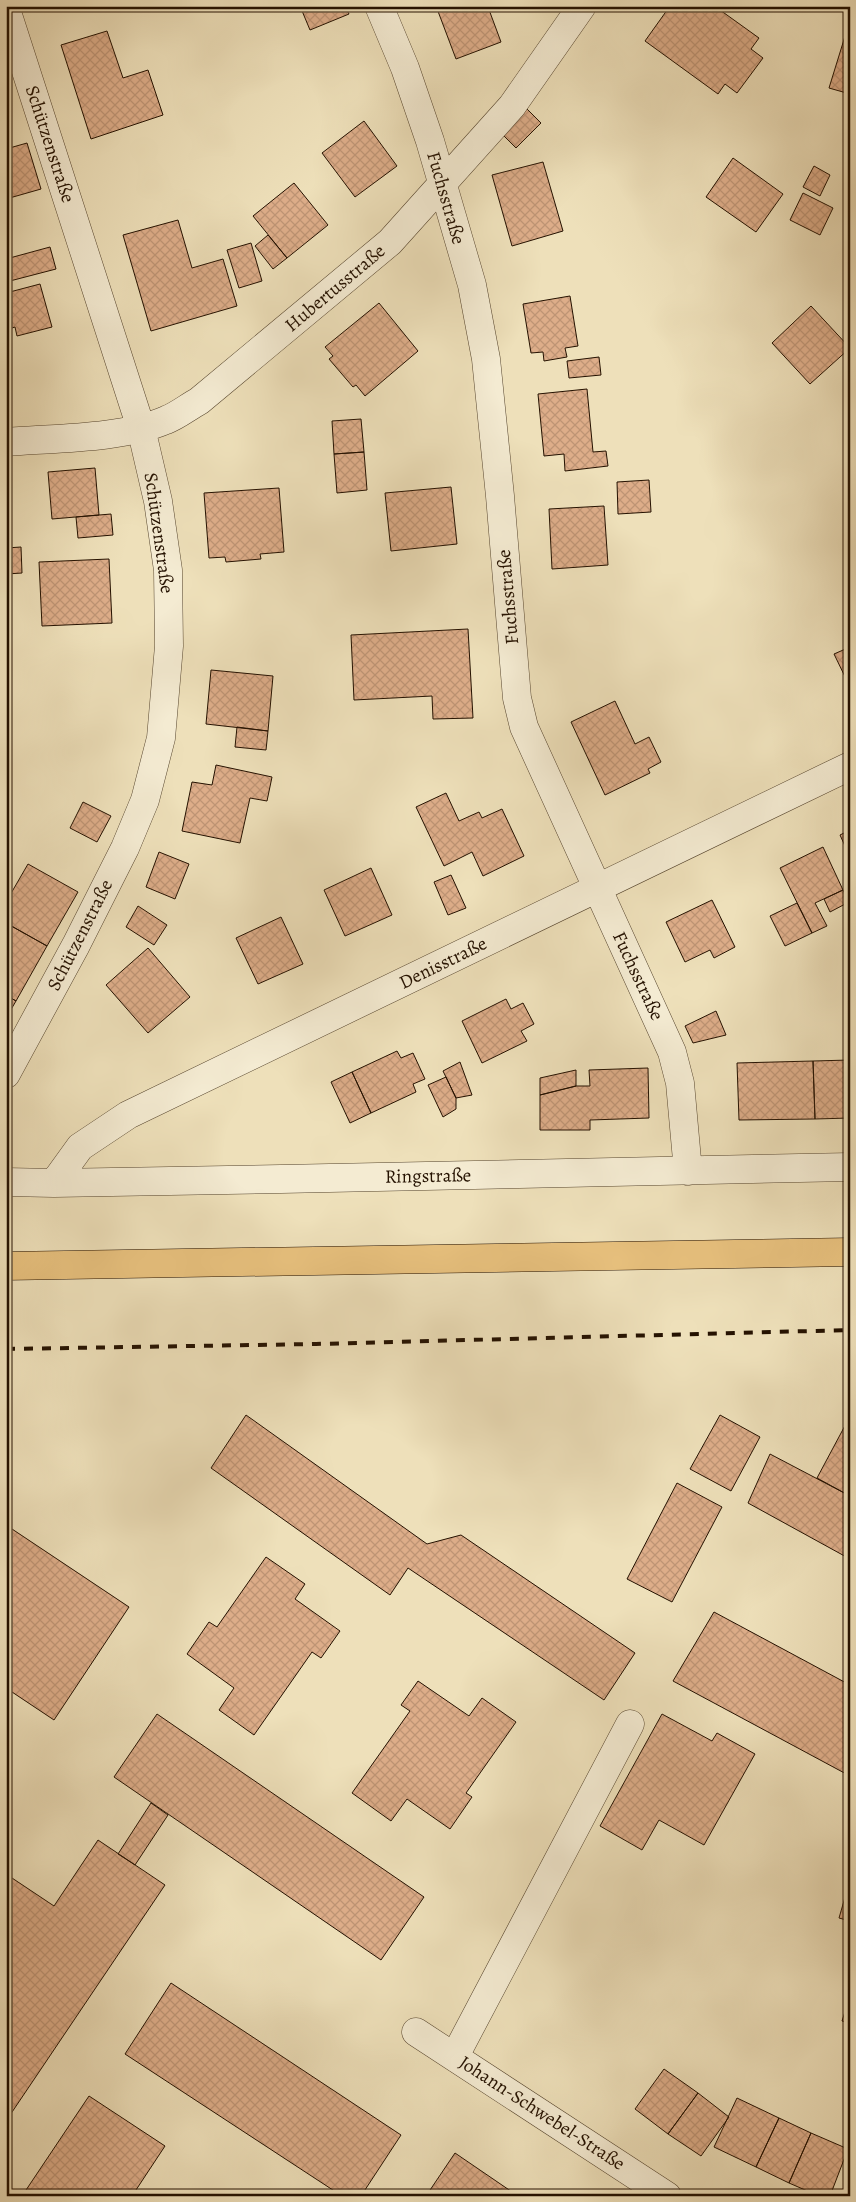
<svg xmlns="http://www.w3.org/2000/svg" width="856" height="2202" font-family="Alegreya,serif">
  <style>
    .building { fill: url(#building-cross-hatch); stroke: #241100 }
    .lines { fill: none; stroke-linecap: round; stroke-linejoin: round }
    .minor-casing { stroke: #56452e; stroke-width: 29 }
    .major-casing { stroke: #241100; stroke-width: 29 }
    .minor { stroke: #f4ebd2; stroke-width: 28 }
    .major { stroke: #e7c07d; stroke-width: 28 }
    .rail { stroke: #241100; stroke-width: 4; stroke-dasharray: 9 9; stroke-linecap: butt }
    .labels { text-anchor: middle; dominant-baseline: central; stroke-width: 4; stroke-linejoin: round; paint-order: stroke }
    .street-label { font-size: 19px; fill: #241100; stroke: #f4ebd2 }
  </style>
  <defs>
    <pattern id="building-cross-hatch" width="8" height="8" patternUnits="userSpaceOnUse" patternTransform="scale(1.25)"><rect width="8" height="8" fill="#ddad89"/><path d="M0 0l8 8M0 8l8-8" fill="none" stroke="#be9474"/></pattern>
  </defs>
  <rect width="100%" height="100%" fill="#eee0ba"/>
  <filter id="stains"><feTurbulence type="fractalNoise" baseFrequency=".004" numOctaves="4"/><feColorMatrix values="0 0 0 0 .2 0 0 0 0 .09 0 0 0 0 .02 0 0 0 .5 -.17"/></filter>
  <radialGradient id="worn" r=".72"><stop offset=".6" stop-color="#630" stop-opacity="0"/><stop offset="1" stop-color="#630" stop-opacity=".3"/></radialGradient>
  <path class="building" d="M300 6H345L349 14 310 30Z
    M436 6H489L488 7 501 42 456 59Z
    M670 6H723L720 10 759 38 751 49 763 58 737 93 725 84 718 94 645 41Z
    M850 20V94L829 88Z
    M107 31 123 78 148 70 163 115 91 139 61 45Z
    M525 107 541 123 516 148 500 132Z
    M364 121 397 166 355 197 322 153Z
    M27 143 41 189 6 199V149Z
    M733 158 783 194 756 232 706 197Z
    M543 162 563 231 512 246 492 175Z
    M814 166 830 175 820 196 803 187Z
    M294 183 328 225 287 258 253 216Z
    M803 193 833 208 820 235 790 220Z
    M178 220 192 268 223 259 237 306 151 331 123 235Z
    M268 235 287 258 273 269 255 246Z
    M251 243 262 281 239 288 227 250Z
    M50 247 56 269 6 282V259Z
    M40 284 52 327 17 336 15 327 6 330V293Z
    M570 296 578 346 565 348 567 357 544 361 543 352 531 353 523 304Z
    M379 303 418 351 365 396 356 385 353 387 329 359 333 356 325 347Z
    M811 306 850 348 810 384 772 343Z
    M599 357 601 375 569 378 567 361Z
    M587 389 593 452 606 451 608 466 565 471 564 454 544 456 538 394Z
    M361 419 364 452 334 454 332 421Z
    M364 452 367 490 337 493 334 454Z
    M95 468 99 515 52 519 48 472Z
    M649 480 651 512 618 514 617 482Z
    M451 487 457 544 391 551 385 493Z
    M279 488 284 552 260 554 261 559 226 562 225 557 209 558 204 493Z
    M604 506 608 565 552 569 549 509Z
    M111 514 113 535 78 538 76 517Z
    M21 547 22 573 6 574V548Z
    M109 559 112 623 42 626 39 562Z
    M468 629 473 718 433 719 432 696 354 700 351 635Z
    M850 647V687L834 654Z
    M211 670 273 676 268 731 206 724Z
    M615 701 635 744 649 737 661 762 648 769 650 773 605 795 571 722Z
    M237 727 268 731 266 750 235 747Z
    M216 765 272 777 267 801 250 798 240 843 182 831 192 782 212 785Z
    M446 793 459 821 479 812 482 818 502 809 524 856 483 876 472 852 444 866 416 807Z
    M83 802 111 816 97 842 70 828Z
    M850 830V857L840 835Z
    M823 847 843 890 815 903 827 926 812 933 780 868Z
    M159 852 189 864 175 899 146 887Z
    M28 864 78 892 47 946 6 923V902Z
    M371 868 392 915 345 936 324 890Z
    M451 875 466 908 448 915 434 882Z
    M843 890 849 902 830 912 824 899Z
    M712 900 735 947 714 958 710 950 685 962 666 922Z
    M797 903 812 933 785 946 770 916Z
    M138 906 167 925 154 945 126 927Z
    M281 917 303 964 258 984 236 938Z
    M6 923 47 946 16 1001 6 995Z
    M148 948 190 997 148 1033 106 985Z
    M6 995 16 1001 6 1018Z
    M506 999 511 1009 523 1003 534 1024 521 1031 527 1041 482 1063 462 1021Z
    M716 1011 726 1035 693 1043 685 1026Z
    M397 1051 401 1058 413 1053 425 1079 413 1084 416 1092 371 1113 352 1072Z
    M850 1060V1118L815 1119 813 1061Z
    M813 1061 815 1119 739 1120 737 1063Z
    M460 1062 472 1095 456 1098 443 1071Z
    M648 1068 649 1118 590 1120V1130H540V1095L576 1086H590L589 1070Z
    M576 1070V1086L540 1095V1078Z
    M352 1072 371 1113 350 1123 331 1082Z
    M446 1077 456 1098V1109L443 1117 428 1085Z
    M246 1415 427 1544 461 1535 635 1653 604 1700 408 1568 390 1595 211 1468Z
    M720 1415 760 1437 731 1491 690 1469Z
    M848 1420H850V1496L817 1478Z
    M770 1454 850 1496V1559L748 1503Z
    M677 1483 722 1507 672 1602 627 1579Z
    M6 1525 129 1607 54 1720 6 1688Z
    M266 1557 305 1584 295 1599 340 1631 321 1658 312 1652 254 1735 219 1710 234 1688 187 1654 209 1622 217 1627Z
    M714 1612 850 1685V1776L673 1681Z
    M418 1681 469 1716 482 1698 516 1722 466 1793 472 1797 450 1829 407 1799 391 1821 352 1793 410 1711 401 1705Z
    M157 1714 424 1897 381 1960 114 1777Z
    M662 1714 712 1741 717 1733 755 1754 704 1845 659 1820 642 1850 600 1826Z
    M151 1803 168 1815 135 1865 118 1854Z
    M98 1840 165 1885 6 2121V1874L54 1906Z
    M850 1880V1921L839 1918Z
    M171 1983 401 2135 361 2196H342L125 2054Z
    M850 1996V2023L842 2021Z
    M664 2069 698 2093 668 2134 635 2109Z
    M698 2093 729 2117 701 2156 668 2134Z
    M89 2096 165 2146 132 2196H22Z
    M737 2098 779 2118 756 2167 714 2147Z
    M779 2118 811 2133 789 2183 756 2167Z
    M811 2133 848 2149 830 2196H819L789 2183Z
    M455 2153 518 2196H426Z"/>
  <g class="lines">
    <defs>
      <path id="minor" d="M379 6 405 68 430 141 472 285 486 359 500 496 517 698 524 727 672 1052 680 1083 688 1171
        M6 9 141 428 158 501 168 570 169 646 161 738 145 800 125 848 76 945 6 1074
        M6 442C54 438 122 439 166 420 177 416 188 407 199 401L390 242 512 106 582 6
        M6 1182 54 1183 281 1179 850 1167
        M54 1183 80 1147 128 1115 850 766
        M416 2032 667 2196
        M455 2056 630 1724"/>
      <path id="major" d="M6 1266 850 1252"/>
    </defs>
    <use href="#minor" class="minor-casing"/>
    <use href="#major" class="major-casing"/>
    <use href="#minor" class="minor"/>
    <use href="#major" class="major"/>
    <path class="rail" d="M6 1349 316 1344 850 1330"/>
  </g>
  <g class="labels">
    <g class="street-label">
      <text transform="translate(50 144) rotate(72)">Schützenstraße</text>
      <text transform="translate(446 198) rotate(74)">Fuchsstraße</text>
      <text transform="translate(335 288) rotate(-40)">Hubertusstraße</text>
      <text transform="translate(159 533) rotate(82)">Schützenstraße</text>
      <text transform="translate(508 597) rotate(-95)">Fuchsstraße</text>
      <text transform="translate(80 935) rotate(-63)">Schützenstraße</text>
      <text transform="translate(443 963) rotate(-26)">Denisstraße</text>
      <text transform="translate(638 976) rotate(65)">Fuchsstraße</text>
      <text transform="translate(428 1176) rotate(-1)">Ringstraße</text>
      <text transform="translate(542 2113) rotate(33)">Johann-Schwebel-Straße</text>
    </g>
  </g>
  <rect width="856" height="2202" fill="none" stroke="#eee0ba" stroke-width="25"/>
  <rect x="8" y="8" width="841" height="2187" fill="none" stroke="#241100" stroke-width="2.5"/>
  <rect x="12" y="12" width="831" height="2177" fill="none" stroke="#241100"/>
  <rect width="100%" height="100%" filter="url(#stains)"/>
  <rect width="100%" height="100%" fill="url(#worn)"/>
</svg>
